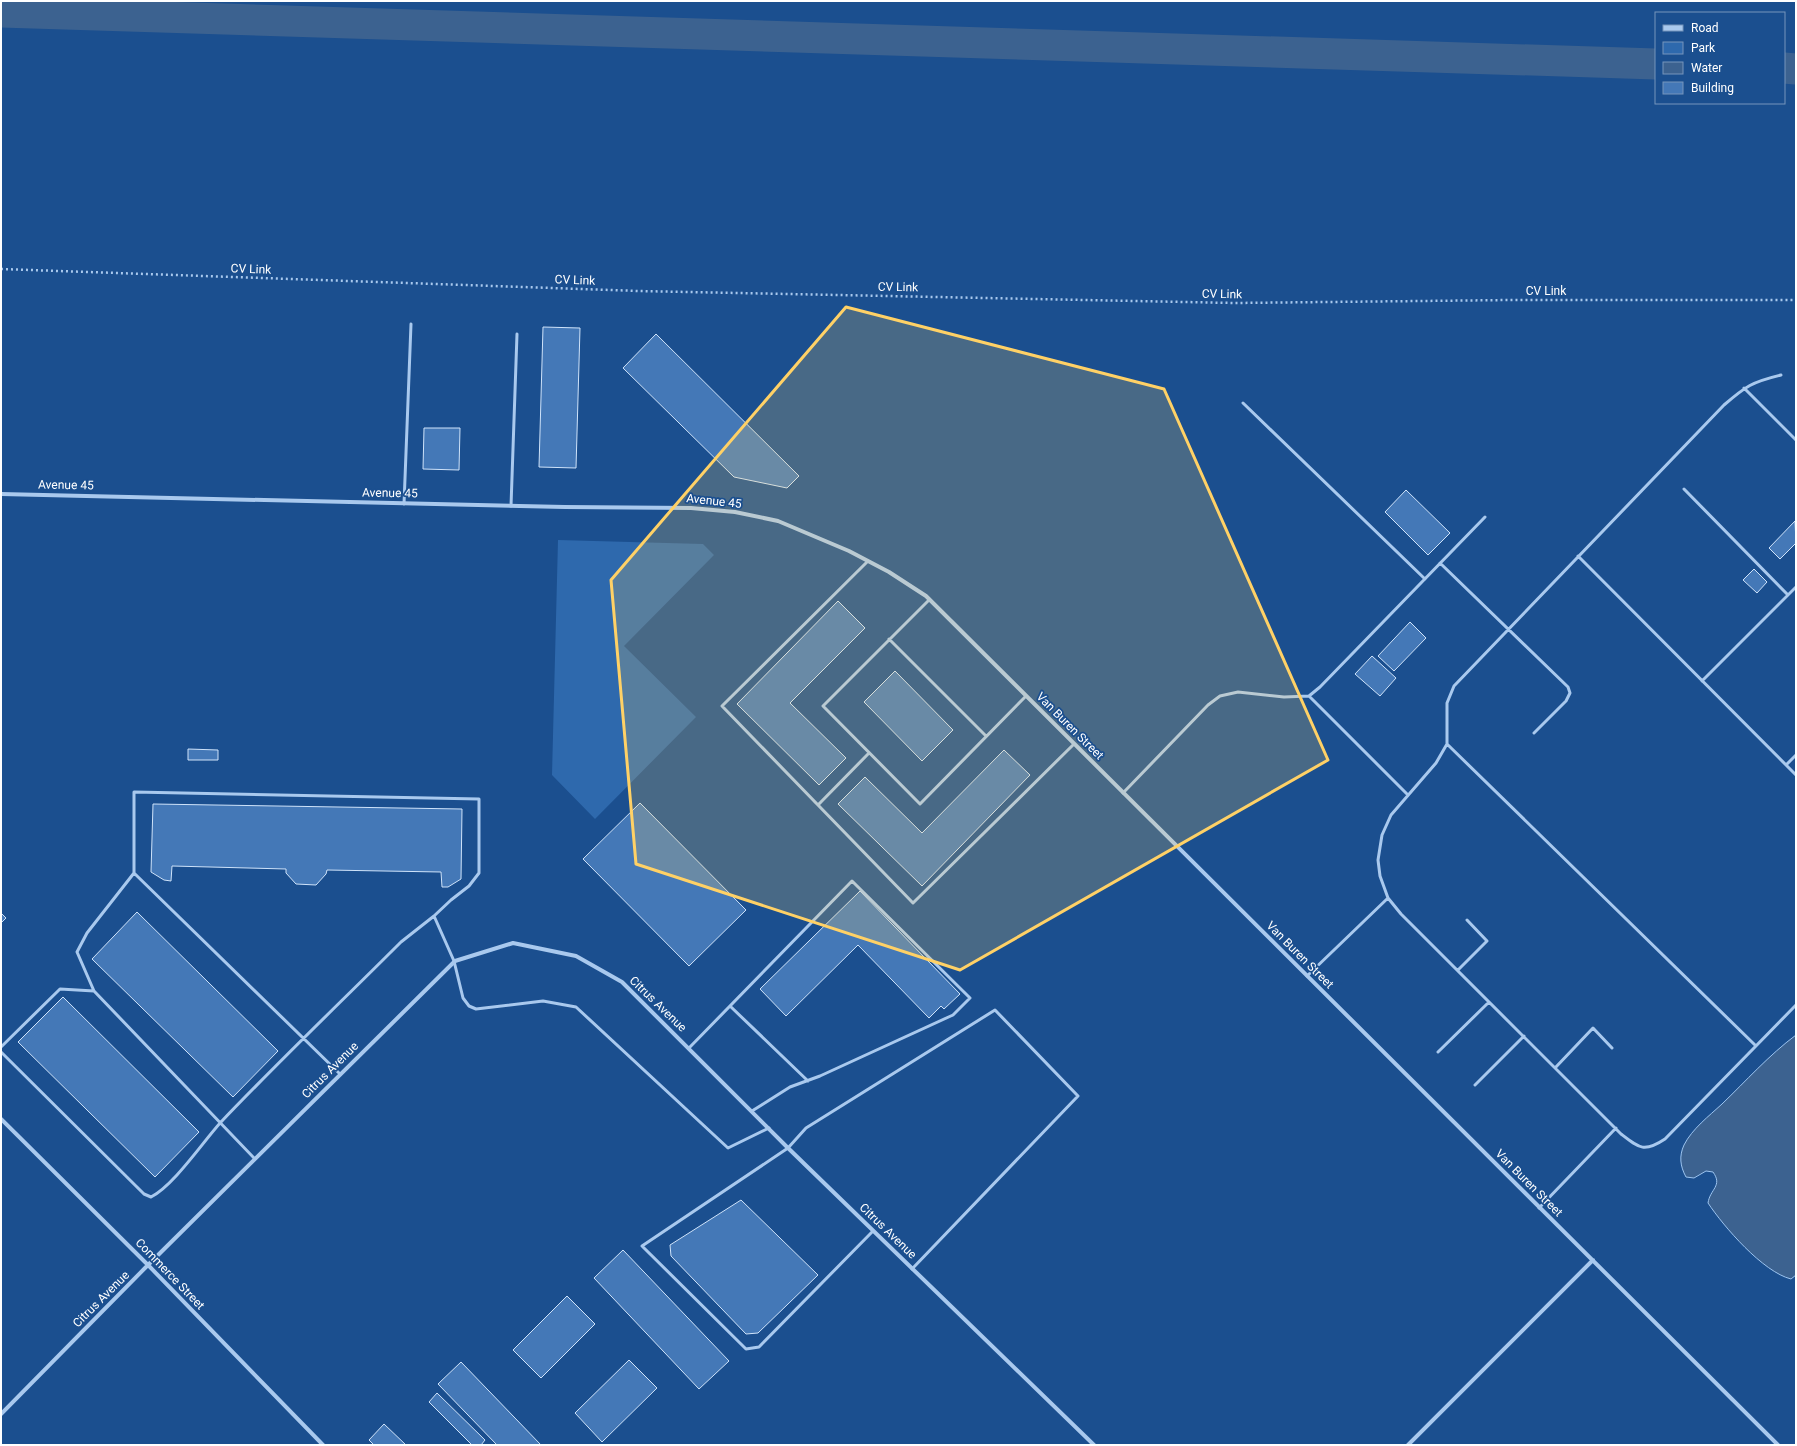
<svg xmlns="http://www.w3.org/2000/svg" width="1797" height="1446" font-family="Roboto,sans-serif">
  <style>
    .green { fill: #2e69ad }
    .water { fill: #3c6290; stroke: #9cc4f0 }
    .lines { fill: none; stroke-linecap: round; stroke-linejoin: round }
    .river { stroke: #3c6290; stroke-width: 31 }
    .building { fill: #4478b7; stroke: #cfe3fa }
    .path { stroke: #a9c9ee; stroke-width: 2.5; stroke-dasharray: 2 3; stroke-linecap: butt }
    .lane { stroke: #a9c9ee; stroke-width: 3 }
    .street { stroke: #a9c9ee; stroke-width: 4 }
    .marked { fill: #ffd166; fill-opacity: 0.2; stroke: #ffd166; stroke-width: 3; stroke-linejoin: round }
    .labels { text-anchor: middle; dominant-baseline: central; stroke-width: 3.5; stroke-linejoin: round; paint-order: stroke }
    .street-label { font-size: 12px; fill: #fff; stroke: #1b4f8f }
  </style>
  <rect width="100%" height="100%" fill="#1b4f8f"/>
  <path class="green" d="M558 540 703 544 714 555 624 646 696 717 595 819 552 775Z"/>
  <path class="water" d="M1796 1035V1275L1791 1279C1763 1272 1724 1227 1708 1203 1710 1189 1723 1186 1713 1172L1706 1171 1694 1178 1686 1177C1680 1166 1679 1156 1684 1145 1692 1129 1709 1116 1722 1104 1746 1081 1769 1055 1796 1035Z"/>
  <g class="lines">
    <path class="river" d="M1 12 1656 64
      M1784 68 1796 69"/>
  </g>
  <path class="building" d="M543 327 580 328 576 468 539 467Z
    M656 334 799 476 787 488 734 477 623 368Z
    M424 428H460L459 470 423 469Z
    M1406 490 1450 533 1428 555 1385 512Z
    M1795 521 1796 543 1780 559 1769 548Z
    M1754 569 1767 582 1757 593 1743 580Z
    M838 601 865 628 790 703 846 758 819 785 737 704Z
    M1410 622 1426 638 1394 671 1378 656Z
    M1372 656 1396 678 1380 696 1355 674Z
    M895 671 953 730 922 761 864 702Z
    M188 749 218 750V760H188Z
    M1004 750 1030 775 922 886 838 804 865 777 922 833Z
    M640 803 746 910 689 966 583 859Z
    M153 804 462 809 461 879 448 887H442L441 872 327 870 326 874 316 885 296 884 286 873V869L172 866 171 881 164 880 151 872Z
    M860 891 960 994 944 1009 941 1006 929 1018 858 945 786 1016 760 989Z
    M137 912 278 1051 233 1097 92 959Z
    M1 913 6 918 1 923Z
    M63 997 199 1132 155 1177 18 1042Z
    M741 1200 818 1275 758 1333 746 1334 671 1256 670 1245Z
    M623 1250 729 1361 699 1389 594 1278Z
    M567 1296 595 1324 541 1378 513 1350Z
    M629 1360 657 1388 602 1442 575 1413Z
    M461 1362 541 1445H497L438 1384Z
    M437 1393 485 1440 481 1445H472L429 1402Z
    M384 1424 406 1445H374L369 1440Z"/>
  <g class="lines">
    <path class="path" d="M1 269 639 291 1234 303 1512 300H1796"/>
    <path class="lane" d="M1781 375C1752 382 1746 386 1724 405L1454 686 1447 703V744L1436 763 1391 815 1382 835 1378 860 1380 876 1388 898 1401 914 1621 1134C1639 1148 1644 1153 1665 1139L1796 1005
      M1744 388 1796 440
      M1243 403 1425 579
      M1684 489 1788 595
      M404 504 411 324
      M511 506 517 334
      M1578 556 1796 775
      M868 561 722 706 913 903 1074 744
      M1440 563 1568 687 1570 693 1566 701 1534 733
      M929 600 823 706 920 804 1026 696
      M889 639 986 736
      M1702 681 1796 587
      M1309 696 1408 795
      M1447 744 1755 1045
      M1786 765 1796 755
      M1123 793 1208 705 1220 696 1238 692 1284 697 1309 696 1320 687 1485 517
      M818 805 869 753
      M134 873 340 1074
      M1458 970 1487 941 1467 920
      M1307 976 1388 898
      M730 1006 808 1081
      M1 1047 60 989 94 991
      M689 1048 852 881 970 998 953 1015 820 1076 790 1087 752 1111
      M1 1052 144 1194 151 1197C174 1185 202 1143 221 1122 279 1061 341 1002 401 942L434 916
      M1438 1052 1489 1002
      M1555 1068 1593 1028 1612 1048
      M1475 1085 1524 1036
      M255 1159 94 991 77 952 87 933 134 873V792L479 799V873L469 886 451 900 434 916 454 961 463 998 469 1006 476 1009 543 1001 576 1007 728 1148 769 1128
      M1539 1208 1616 1128
      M873 1231 759 1347 746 1349 642 1246 788 1148 806 1128 995 1010 1078 1096 912 1269"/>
    <path class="street" d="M1 494 565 507 691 508 735 512 778 521 849 551 889 572 926 596 1778 1445
      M1 1119 148 1265 323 1445
      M1 1414 148 1265 455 961 513 943 576 956 622 982 788 1148 1094 1445
      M1408 1445 1593 1260"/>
  </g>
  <path class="marked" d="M846 307 1164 389 1328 760 960 970 636 864 611 580Z"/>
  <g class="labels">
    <g class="street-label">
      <text transform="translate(251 269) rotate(2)">CV Link</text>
      <text transform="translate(575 280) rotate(2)">CV Link</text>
      <text transform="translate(898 287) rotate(1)">CV Link</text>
      <text x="1546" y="291">CV Link</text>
      <text transform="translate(1222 294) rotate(1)">CV Link</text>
      <text transform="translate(66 485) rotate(1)">Avenue 45</text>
      <text transform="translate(390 493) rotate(1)">Avenue 45</text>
      <text transform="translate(714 501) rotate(6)">Avenue 45</text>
      <text transform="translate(1070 726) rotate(45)">Van Buren Street</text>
      <text transform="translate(1300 955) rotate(45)">Van Buren Street</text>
      <text transform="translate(658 1004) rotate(44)">Citrus Avenue</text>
      <text transform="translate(330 1070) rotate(-45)">Citrus Avenue</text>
      <text transform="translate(1529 1183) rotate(45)">Van Buren Street</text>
      <text transform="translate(888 1231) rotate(44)">Citrus Avenue</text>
      <text transform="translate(170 1274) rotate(46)">Commerce Street</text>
      <text transform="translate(101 1299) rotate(-45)">Citrus Avenue</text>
    </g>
  </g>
  <rect width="1797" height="1446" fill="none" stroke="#ffffff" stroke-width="4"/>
  <rect x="1655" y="12" width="130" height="92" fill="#1b4f8f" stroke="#7695bc"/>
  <rect x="1663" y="25" width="20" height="6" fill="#a9c9ee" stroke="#7695bc"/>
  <text x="1691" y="32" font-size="12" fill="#ffffff">Road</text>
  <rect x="1663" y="42" width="20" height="12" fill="#2e69ad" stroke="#7695bc"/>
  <text x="1691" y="52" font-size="12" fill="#ffffff">Park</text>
  <rect x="1663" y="62" width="20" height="12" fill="#3c6290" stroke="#7695bc"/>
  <text x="1691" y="72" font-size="12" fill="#ffffff">Water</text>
  <rect x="1663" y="82" width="20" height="12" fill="#4478b7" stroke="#7695bc"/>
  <text x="1691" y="92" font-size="12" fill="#ffffff">Building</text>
</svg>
